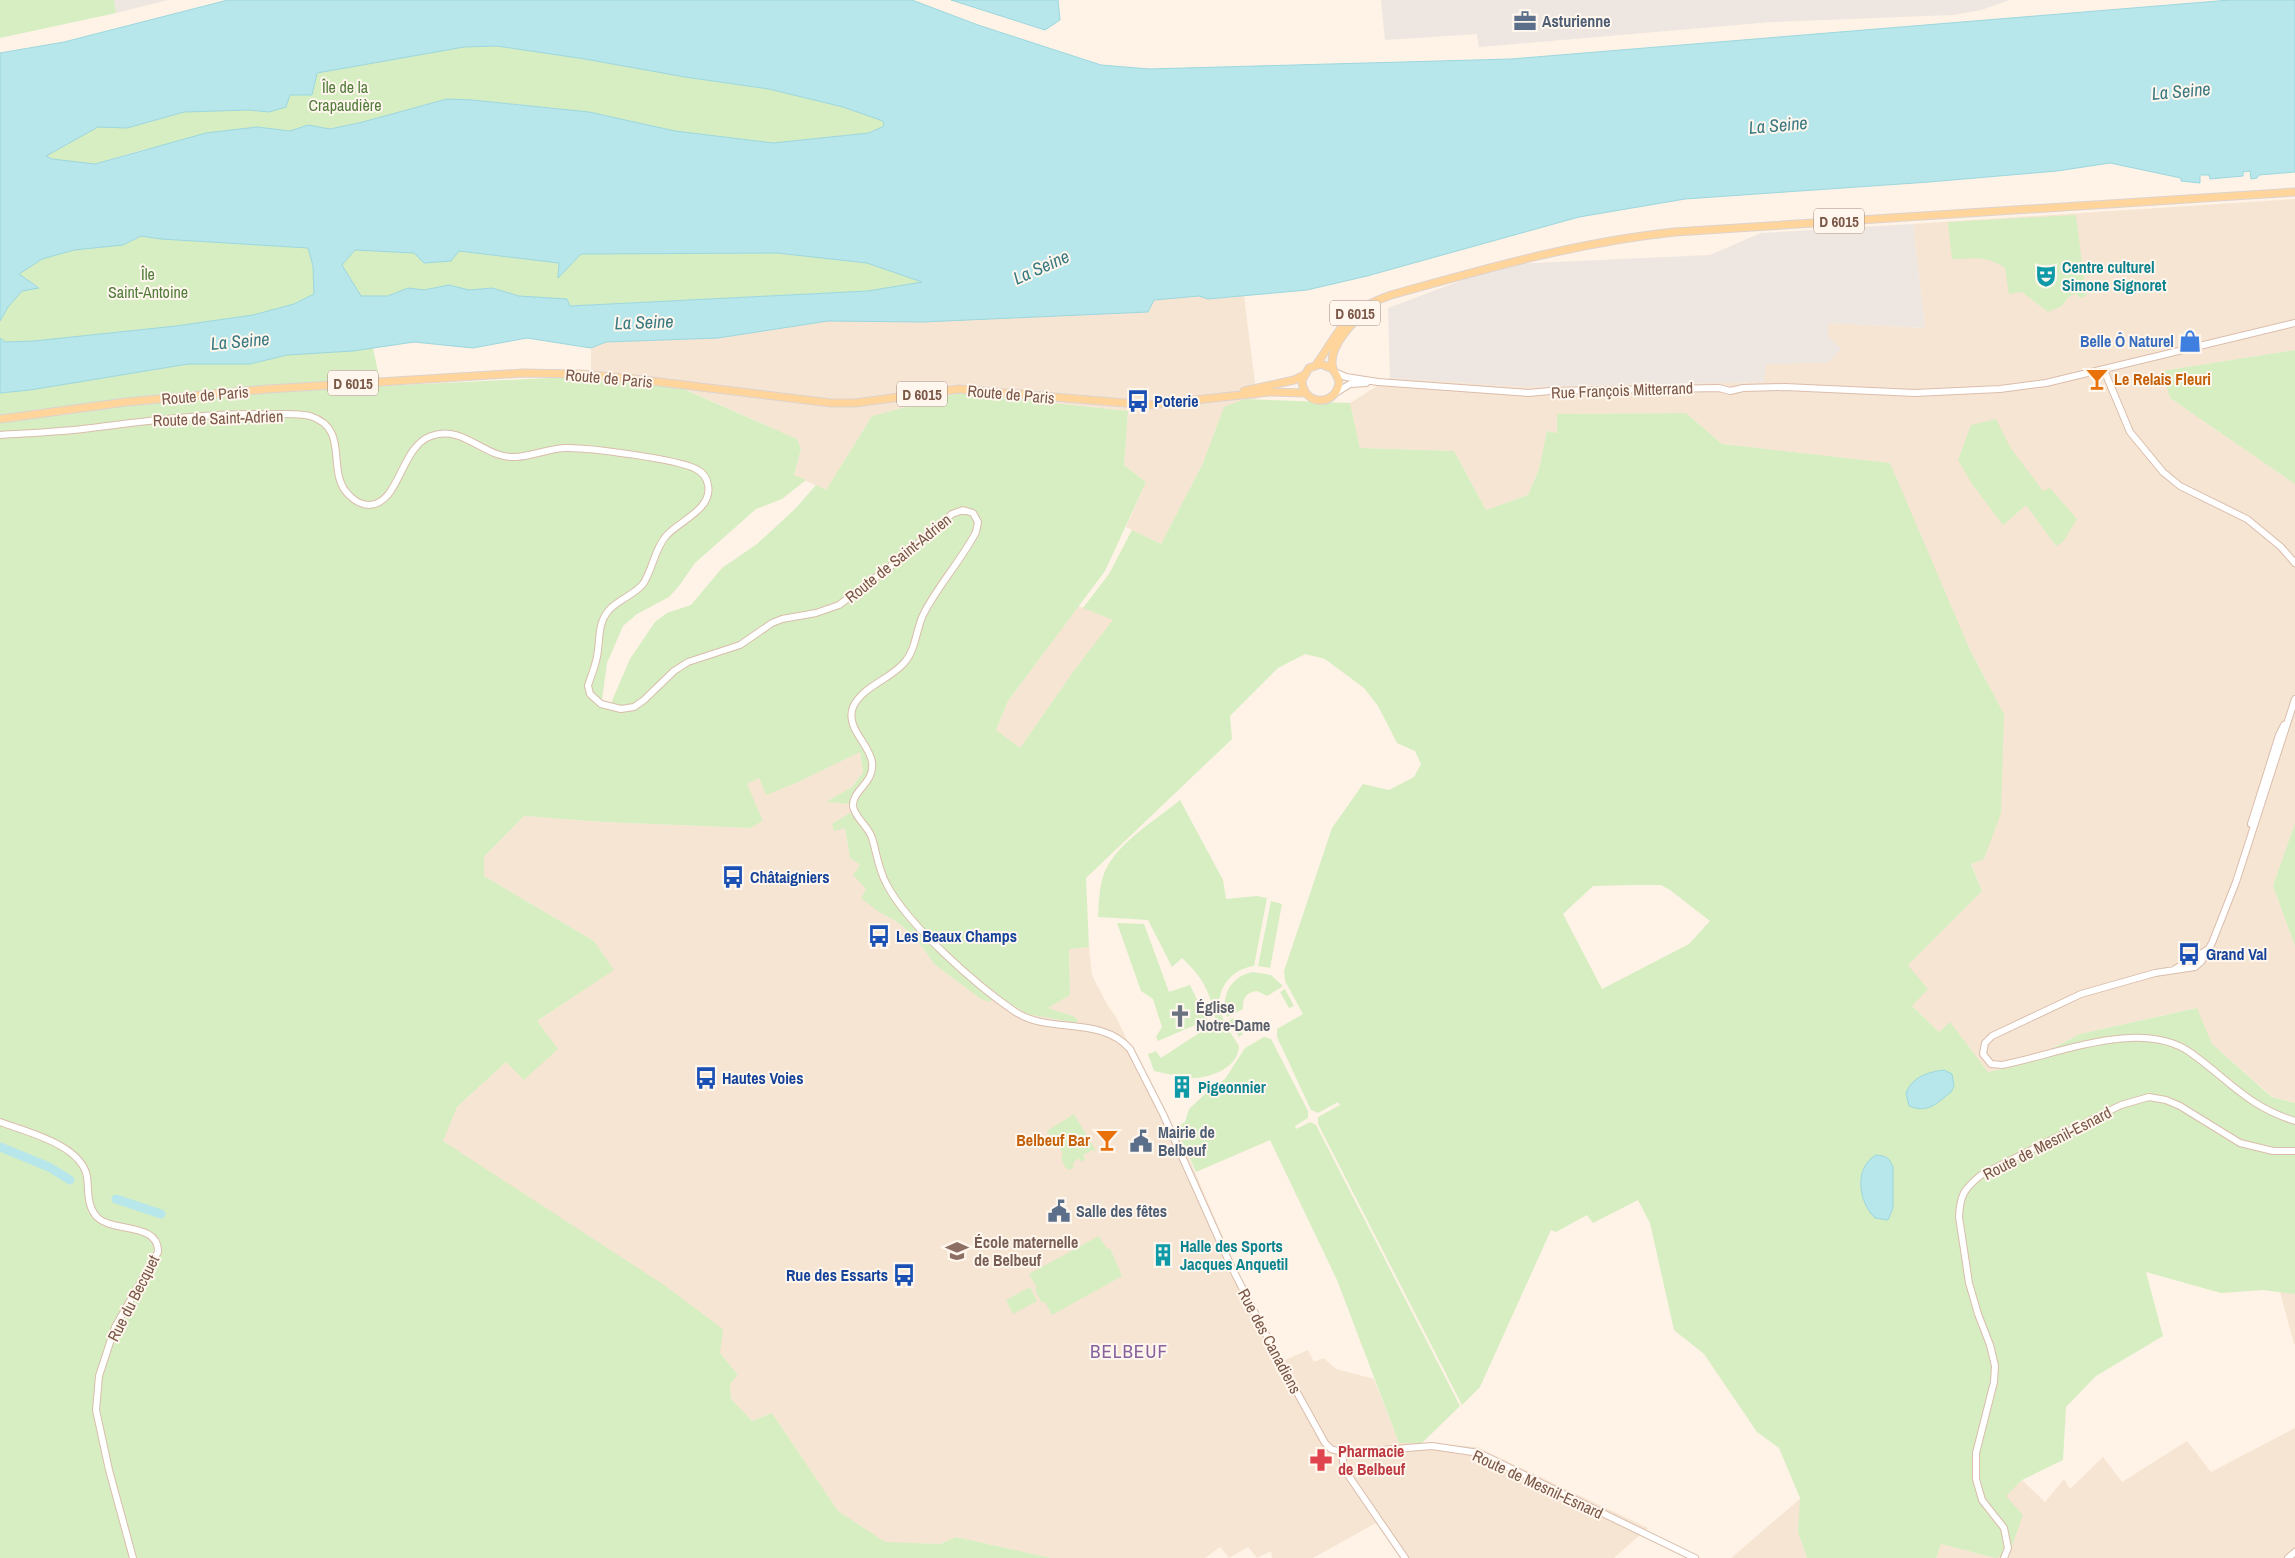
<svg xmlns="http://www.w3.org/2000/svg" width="2295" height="1558" font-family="'Archivo Narrow',sans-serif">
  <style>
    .residential { fill: #f7e5d3 }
    .industrial { fill: #eee6e0 }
    .green { fill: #d6eec2; fill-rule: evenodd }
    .water { fill: #b7e6eb; stroke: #9cd7de; fill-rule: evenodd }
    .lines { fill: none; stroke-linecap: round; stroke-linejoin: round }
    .river { stroke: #b7e6eb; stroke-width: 9 }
    .secondary-casing { stroke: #dabdac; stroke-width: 8 }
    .primary-casing { stroke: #ddd3cf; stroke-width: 9 }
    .secondary { stroke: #fff; stroke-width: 6 }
    .primary { stroke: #ffd59c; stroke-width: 7 }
    .labels { text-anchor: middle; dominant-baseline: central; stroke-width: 4; stroke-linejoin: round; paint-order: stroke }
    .shield { fill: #fff7ee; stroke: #a38779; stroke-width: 1 }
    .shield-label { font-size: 15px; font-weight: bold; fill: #7b5747 }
    .service-label { font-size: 16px; font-weight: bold; fill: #4e5e75; stroke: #fff7ee; text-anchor: start }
    .park-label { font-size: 16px; fill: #527c3b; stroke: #fff7ee }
    .culture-label { font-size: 16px; font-weight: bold; fill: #0d838f; stroke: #fff7ee; text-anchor: start }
    .shop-label { font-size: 16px; font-weight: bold; fill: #366cbe; stroke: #fff7ee; text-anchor: end }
    .street-label { font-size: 16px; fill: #7b5747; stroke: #fff7ee }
    .food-label { font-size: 16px; font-weight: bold; fill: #c56008; stroke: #fff7ee; text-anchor: start }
    .transit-label { font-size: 16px; font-weight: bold; fill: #164399; stroke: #fff7ee; text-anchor: start }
    .worship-label { font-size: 16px; font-weight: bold; fill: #5b616d; stroke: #fff7ee; text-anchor: start }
    .education-label { font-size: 16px; font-weight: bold; fill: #785e54; stroke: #fff7ee; text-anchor: start }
    .health-label { font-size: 16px; font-weight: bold; fill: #be3a42; stroke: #fff7ee; text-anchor: start }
    .water-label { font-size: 18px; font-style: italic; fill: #397982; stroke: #fff7ee }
    .quarter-label { font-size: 19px; letter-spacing: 1px; fill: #87629f; stroke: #fff7ee }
  </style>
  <rect width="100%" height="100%" fill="#fef3e6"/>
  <path class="residential" d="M2295 199V350L2163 371 2170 398 2295 484V823L2273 886 2295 946V1103L2273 1097 2212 1044 2196 1008 2080 1034 2020 1065 1988 1072 1950 1023 1939 1032 1912 1006 1908 965 1982 891 1971 863 2004 714 1970 650 1889 463 1722 444 1686 413 1558 414 1557 433 1547 432 1539 469 1528 495 1486 510 1454 451 1360 448 1350 403 1390 378 1523 387 1763 382 1766 364 1828 335V323L1925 328 1913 224Z
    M1199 296 1208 299 1244 296 1257 399H1245L1224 408 1203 463 1161 544 1126 527 1146 482 1124 465 1128 411 959 393 872 416 826 490 794 475 801 449 797 439 678 386 591 376V348L606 342 718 338 828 321 923 322Z
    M1078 606 1114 620 1075 669 1020 748 996 730 1008 701Z
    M860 751 863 772 852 787 827 802 850 804 853 812 845 828 850 858 860 865 866 889 879 912 896 921 916 938 934 964 997 995 1027 1014 1073 1016 1048 1008 1070 995 1069 948 1089 947 1092 975 1108 1006 1116 1017 1171 1131 1176 1128 1237 1270 1283 1361 1308 1350 1314 1362 1324 1358 1336 1369 1374 1379 1399 1443H1422L1477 1447 1648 1528 1614 1558H1400L1376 1523 1313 1558H1272L1271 1551 1257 1558 1248 1547 1229 1558 1220 1547 1205 1558H1051L956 1537 940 1544 885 1543 838 1511 772 1413 752 1421 731 1399 730 1384 738 1375 720 1353 442 1141 457 1107 506 1062 557 1049 536 1022 613 970 594 941 484 876V857L524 816 603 822 750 828 763 821 746 784 759 778 766 795 794 784Z
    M2280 1292 2295 1294V1344H2294Z
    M2295 1428V1558H1936L1941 1544 1995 1558 2005 1496 2022 1480 2045 1502 2064 1479 2070 1489 2103 1457 2122 1482 2187 1441 2211 1472Z
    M1801 1498 1798 1532 1807 1558H1731Z"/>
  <path class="industrial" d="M114 0H168L116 13Z
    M1381 0H2010L1981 10 1953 15 1772 22 1479 47 1477 34 1385 40Z
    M1913 224 1925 328 1828 323V335L1841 349 1828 363 1766 364 1763 382 1523 387 1390 378 1388 308 1468 278 1512 264 1710 255 1761 233Z"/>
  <path class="green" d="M0 0H114L116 13 0 38Z
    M497 46 585 59 685 77 769 89 843 107 883 121 884 126 869 133 773 143 675 131 589 112 473 100 447 99 359 123 330 129 308 125 290 131 257 127 142 150 95 164 52 159 45 156 98 127 127 128 184 112 249 110 269 112 317 73 464 47Z
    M2076 215 2086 296 2080 298 2076 294C2068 295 2066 300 2062 306L2048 312 2022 292 2009 294 2005 268C1984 254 1974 259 1952 259L1948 222Z
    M141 236 161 239 308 248 313 266 315 294 294 304 253 315 176 326 34 341 5 342 0 338V321L8 307 22 291 39 287 18 274 41 259 74 250 123 245Z
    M355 250 414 253 459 251 559 263 558 277 581 254 777 253 867 263 923 282 868 291 570 306 567 299 519 296 492 288 469 290 449 285 424 290 408 288 388 296H361L342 265Z
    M373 348 381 386 591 376 677 386 797 439 801 449 794 475 806 480 782 499 756 509 695 563 679 586 669 597 637 614 623 626 607 663 602 700 611 703 630 659 655 622 667 613 691 605 722 568 757 544 795 509 816 485 826 490 872 416 959 393 1128 411 1124 465 1146 482 1105 571 1008 701 996 730 1020 748 1075 669 1113 620 1083 608 1109 574 1132 530 1161 544 1203 463 1224 407 1245 399 1350 403 1360 448 1454 451 1486 510 1528 495 1539 469 1547 431 1557 433V414L1686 413 1722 444 1890 463 1970 650 2004 714 2001 813 1984 859 1971 864 1982 891 1908 965 1928 989 1912 1006 1939 1032 1950 1022 1988 1072 2020 1065 2080 1034 2197 1008 2212 1044 2272 1097 2295 1103V1294L2263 1290 2221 1293 2146 1272 2163 1336 2096 1376 2066 1407 2063 1460 2022 1480 2006 1496 2023 1515 2009 1554 1995 1558 1941 1544 1936 1558H1807L1798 1532 1800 1498 1779 1448 1757 1432 1704 1354 1674 1330 1650 1223 1638 1200 1593 1223 1587 1215 1556 1232 1551 1230 1480 1387 1462 1405 1318 1124V1117L1340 1105 1338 1102 1318 1113 1311 1110 1277 1037V1029L1303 1014 1285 981 1284 971 1332 828 1363 784 1389 790 1414 777 1421 764 1415 751 1397 743 1378 706 1364 688 1325 659 1305 654 1278 668 1230 716 1232 739 1086 878 1089 947 1069 949 1070 995 1048 1008 1073 1016 1077 1019V1023L1027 1014 997 995 990 1002 981 999 934 964 916 938 896 921 879 912 861 898 866 889 853 875 860 865 850 858 845 828 834 831 832 824 853 811 850 804 826 802 852 787 863 772 860 752 794 784 766 795 759 778 747 784 763 821 750 828 603 822 524 816 484 857V876L594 941 614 970 537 1021 558 1049 524 1080 506 1062 457 1107 443 1141 664 1285 723 1329 720 1353 738 1375 730 1384 731 1399 752 1421 772 1413 838 1511 885 1542 940 1544 956 1537 1051 1558H0V393L30 390 188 364H250L287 355ZM1631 885H1661L1670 890 1710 921 1689 944 1602 989 1563 914 1593 886Z
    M2295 350V484L2170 398 2162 371Z
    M1996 419 2010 447 2043 491 2050 488 2077 519 2063 542 2056 546 2026 505 2003 525 1972 484 1958 460 1971 425Z
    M1180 800 1223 880 1226 899 1257 896 1267 898 1254 966C1231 969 1213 991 1222 1015 1225 1026 1233 1036 1239 1046 1238 1070 1205 1080 1186 1078 1175 1076 1165 1073 1154 1071L1148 1054 1156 1051 1161 1058 1216 1022C1210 992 1205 980 1182 958L1172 967 1148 920 1098 917C1099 902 1099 885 1105 871 1119 841 1155 821 1180 800Z
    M2295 823V946L2273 886Z
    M1271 901 1282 904 1270 968 1258 966Z
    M1117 923 1144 924 1169 992 1190 985 1207 1020 1158 1041 1156 1037 1162 1027 1153 999 1141 991Z
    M1253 972 1271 975 1283 986 1267 996 1257 991C1247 992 1242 998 1243 1009L1227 1017C1220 996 1231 976 1253 972Z
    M1285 989 1294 1006 1289 1008 1280 992Z
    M1234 1018 1243 1034 1239 1037 1229 1020Z
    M1264 1037 1271 1039 1308 1111V1118L1295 1126 1296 1129 1310 1122 1316 1125 1460 1406 1422 1443H1399L1337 1280 1270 1140 1196 1172 1176 1128 1185 1122 1189 1109 1207 1092 1225 1079 1245 1048Z
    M1074 1114 1096 1151 1092 1150 1083 1155 1085 1159 1081 1162 1079 1158 1073 1163 1074 1167 1069 1170 1065 1167 1061 1158 1063 1155 1058 1142 1054 1143 1047 1131Z
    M1099 1236 1107 1249 1110 1248 1122 1276 1052 1315 1045 1302 1042 1303 1035 1290 1037 1288 1029 1274Z
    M1030 1287 1037 1301 1013 1314 1006 1300Z"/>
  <path class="water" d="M228 0H912L978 25 1101 65 1149 69 1511 59 2230 0H2295V172L2259 175 2257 178 2251 179 2250 171 2243 172V176L2210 179 2209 175H2200V183L2181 181V178L2110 163 2057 171 1929 182 1685 199 1579 217 1367 276 1307 290 1208 299 1199 296 1154 300 1148 312 923 322 828 321 718 338 606 342 591 348 527 338 473 348 414 342 353 351 287 355 250 364H188L30 390 0 393V338L5 342 34 341 176 326 253 315 294 304 314 294 313 266 308 248 161 239 141 236 123 245 74 250 42 259 19 274 39 288 22 291 8 307 0 321V53L64 42ZM497 46 585 59 685 77 769 89 843 107 883 121 884 126 869 133 773 143 675 131 589 112 472 100 447 99 359 123 330 129 308 125 290 131 257 127 206 133 95 164 52 159 46 156 98 127 127 128 184 112 249 110 269 112 286 107 290 95H312L317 73 464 47ZM355 250 414 253 424 263 451 261 459 251 559 263 558 278 581 254 777 253 867 263 922 282 868 291 570 306 567 299 519 296 492 288 469 290 449 285 424 290 408 288 388 296H361L342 265Z
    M951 0H1058L1060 20 1045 30Z
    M1944 1070 1952 1074 1954 1086 1951 1092C1937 1103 1928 1114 1909 1106L1906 1093C1912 1077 1928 1072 1944 1070Z
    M1876 1155C1886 1156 1889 1157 1893 1167V1208L1888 1220 1875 1218C1859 1203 1853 1168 1876 1155Z"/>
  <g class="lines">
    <path class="river" d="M0 1147 49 1167 70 1180
      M116 1199 161 1214"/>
    <defs>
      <path id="secondary" d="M2104 370 2130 432 2163 472 2180 486 2247 519 2281 547 2295 563
        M1337 373 1346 377 1378 382 1528 393 1550 391 1719 388 1730 391 1743 388 1785 387 1915 393 2000 389 2046 383 2295 323
        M1337 392 1350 384 1366 383
        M0 435C30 433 61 432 91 428 146 421 200 414 256 414 273 415 294 412 310 416 352 429 324 473 350 496 355 501 362 505 369 505 400 504 400 447 431 436 464 424 484 459 516 457 532 456 548 449 564 448 586 447 677 459 696 469 702 472 707 478 708 485 713 509 679 521 666 536 654 550 653 569 643 584 634 595 619 599 609 610 596 625 601 643 596 661 594 670 590 678 588 686L590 694 601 704 621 709 634 707 644 700 674 671 688 662 740 645 772 623 782 619 816 613 839 605 895 563 952 514 963 510 973 513 978 522 976 532C961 561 938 585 923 615 916 630 916 650 904 663 889 680 863 686 853 707 845 728 869 743 872 762 875 783 852 790 853 806 854 817 869 827 872 838 877 854 878 869 887 885 908 925 976 985 1014 1011 1049 1035 1100 1015 1130 1049L1163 1114 1231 1266 1278 1358 1325 1443 1331 1449 1344 1453 1432 1446 1479 1453 1695 1558
        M2295 699 2236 882 2212 943 2201 962 2195 967 2155 973 2081 994 1992 1036 1985 1043 1983 1054 1991 1064 2002 1065C2056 1055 2141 1017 2191 1053 2229 1080 2247 1106 2295 1121
        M2251 824 2279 735 2284 725
        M2175 969 2207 950
        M0 1122C27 1132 82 1145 87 1177 89 1190 86 1205 97 1217 113 1233 159 1222 158 1252L115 1327 99 1376 96 1410 109 1470 133 1558
        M1342 1453 1344 1469 1405 1558
        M2004 1558 2008 1548 2004 1528 1982 1500 1976 1479V1453L1994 1382 1995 1366 1990 1345 1978 1314 1969 1283 1959 1217C1960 1195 1964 1189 1981 1175L2121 1105 2149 1097 2166 1100 2180 1106 2240 1143 2273 1151H2295
        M2288 1558 2295 1552"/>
      <path id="primary" d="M1316 365C1343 327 1343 312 1391 295 1484 269 1578 242 1675 232L2295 192
        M1333 369 1321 364 1309 368 1302 380C1302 405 1335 408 1339 383 1339 377 1335 374 1333 369 1326 347 1357 317 1372 306
        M1244 391 1294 380 1304 375
        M0 419 126 402 268 389 523 373 580 374 635 379 831 403H855L959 389 1148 405 1269 392 1305 393"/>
    </defs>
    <use href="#secondary" class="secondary-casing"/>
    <use href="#primary" class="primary-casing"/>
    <use href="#secondary" class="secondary"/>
    <use href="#primary" class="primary"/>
  </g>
  <defs>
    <symbol id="office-bare" viewBox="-9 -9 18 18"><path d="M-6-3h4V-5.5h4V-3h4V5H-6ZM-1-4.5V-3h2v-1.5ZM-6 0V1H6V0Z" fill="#5c6f8a" stroke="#fff7ee" stroke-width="2.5" paint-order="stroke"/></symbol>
    <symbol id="theatre-bare" viewBox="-9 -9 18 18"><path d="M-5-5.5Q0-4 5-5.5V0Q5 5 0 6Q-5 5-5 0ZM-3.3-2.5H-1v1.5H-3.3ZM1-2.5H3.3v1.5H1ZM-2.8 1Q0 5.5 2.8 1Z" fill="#0f9aa8" stroke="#fff7ee" stroke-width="2.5" paint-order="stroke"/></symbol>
    <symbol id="shop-bare" viewBox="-9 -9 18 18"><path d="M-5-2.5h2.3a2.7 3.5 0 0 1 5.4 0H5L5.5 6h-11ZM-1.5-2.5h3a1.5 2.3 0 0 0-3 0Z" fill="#3f7fe0" stroke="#fff7ee" stroke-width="2.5" paint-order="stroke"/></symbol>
    <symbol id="bar-bare" viewBox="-9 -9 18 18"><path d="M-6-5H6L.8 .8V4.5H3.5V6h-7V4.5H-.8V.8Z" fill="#e8710a" stroke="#fff7ee" stroke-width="2.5" paint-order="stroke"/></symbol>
    <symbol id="bus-bare" viewBox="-9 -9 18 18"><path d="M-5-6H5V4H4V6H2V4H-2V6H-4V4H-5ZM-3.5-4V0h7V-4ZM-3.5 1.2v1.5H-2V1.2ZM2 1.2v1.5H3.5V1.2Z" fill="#1a4fb4" stroke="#fff7ee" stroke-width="2.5" paint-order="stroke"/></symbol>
    <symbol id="church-bare" viewBox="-9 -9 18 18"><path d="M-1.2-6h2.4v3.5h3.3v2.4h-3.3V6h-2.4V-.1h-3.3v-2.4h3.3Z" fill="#6b7280" stroke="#fff7ee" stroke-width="2.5" paint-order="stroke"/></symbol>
    <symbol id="building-bare" viewBox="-9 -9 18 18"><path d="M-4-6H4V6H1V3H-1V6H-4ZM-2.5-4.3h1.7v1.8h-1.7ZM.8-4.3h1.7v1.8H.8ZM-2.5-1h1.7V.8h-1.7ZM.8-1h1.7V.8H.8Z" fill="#0f9aa8" stroke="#fff7ee" stroke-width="2.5" paint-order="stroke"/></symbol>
    <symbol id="civic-bare" viewBox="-9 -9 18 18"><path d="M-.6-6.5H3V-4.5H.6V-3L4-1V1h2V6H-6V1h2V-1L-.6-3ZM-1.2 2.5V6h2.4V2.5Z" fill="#5c6f8a" stroke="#fff7ee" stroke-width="2.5" paint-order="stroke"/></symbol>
    <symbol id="school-bare" viewBox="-9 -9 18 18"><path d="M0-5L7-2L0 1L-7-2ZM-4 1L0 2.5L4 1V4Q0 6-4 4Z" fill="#8d6e63" stroke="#fff7ee" stroke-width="2.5" paint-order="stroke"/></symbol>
    <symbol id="pharmacy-bare" viewBox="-9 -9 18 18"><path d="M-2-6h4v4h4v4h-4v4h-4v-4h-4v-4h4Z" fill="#e0444e" stroke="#fff7ee" stroke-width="2.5" paint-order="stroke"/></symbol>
  </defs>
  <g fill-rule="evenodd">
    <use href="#office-bare" x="1509" y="5" width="32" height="32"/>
    <use href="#theatre-bare" x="2030" y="260" width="32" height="32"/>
    <use href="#shop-bare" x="2174" y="325" width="32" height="32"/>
    <use href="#bar-bare" x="2081" y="363" width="32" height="32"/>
    <use href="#bus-bare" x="1122" y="385" width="32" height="32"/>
    <use href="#bus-bare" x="717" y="861" width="32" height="32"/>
    <use href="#bus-bare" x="863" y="920" width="32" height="32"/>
    <use href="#bus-bare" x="2173" y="938" width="32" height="32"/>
    <use href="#church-bare" x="1164" y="1000" width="32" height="32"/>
    <use href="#bus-bare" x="690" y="1062" width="32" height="32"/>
    <use href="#building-bare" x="1166" y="1071" width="32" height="32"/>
    <use href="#bar-bare" x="1091" y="1124" width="32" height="32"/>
    <use href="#civic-bare" x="1125" y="1125" width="32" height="32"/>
    <use href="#civic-bare" x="1043" y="1195" width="32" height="32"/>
    <use href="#school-bare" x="941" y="1235" width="32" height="32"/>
    <use href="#building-bare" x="1147" y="1239" width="32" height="32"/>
    <use href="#bus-bare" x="888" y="1259" width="32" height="32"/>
    <use href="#pharmacy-bare" x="1305" y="1444" width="32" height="32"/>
  </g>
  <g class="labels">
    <g class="shield">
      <rect x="1814" y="208.5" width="50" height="25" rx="4"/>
      <rect x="1330" y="300.5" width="50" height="25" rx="4"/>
      <rect x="328" y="370.5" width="50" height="25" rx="4"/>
      <rect x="897" y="381.5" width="50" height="25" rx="4"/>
    </g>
    <g class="shield-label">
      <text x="1839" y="221">D 6015</text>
      <text x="1355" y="313">D 6015</text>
      <text x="353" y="383">D 6015</text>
      <text x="922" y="394">D 6015</text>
    </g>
    <g class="service-label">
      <text x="1542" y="21">Asturienne</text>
      <text x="1158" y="1132">Mairie de<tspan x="1158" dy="18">Belbeuf</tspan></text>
      <text x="1076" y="1211">Salle des fêtes</text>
    </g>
    <g class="park-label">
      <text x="345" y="87">Île de la<tspan x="345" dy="18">Crapaudière</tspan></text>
      <text x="148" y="274">Île<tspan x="148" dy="18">Saint-Antoine</tspan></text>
    </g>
    <g class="culture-label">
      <text x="2062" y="267">Centre culturel<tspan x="2062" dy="18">Simone Signoret</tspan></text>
      <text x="1198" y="1087">Pigeonnier</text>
      <text x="1180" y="1246">Halle des Sports<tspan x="1180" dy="18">Jacques Anquetil</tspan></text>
    </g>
    <g class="shop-label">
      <text x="2174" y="341">Belle Ô Naturel</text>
    </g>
    <g class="street-label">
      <text transform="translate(609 378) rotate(5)">Route de Paris</text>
      <text transform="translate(1622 390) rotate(-2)">Rue François Mitterrand</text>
      <text transform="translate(1011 394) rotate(5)">Route de Paris</text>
      <text transform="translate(205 395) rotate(-5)">Route de Paris</text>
      <text transform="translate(218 418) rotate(-2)">Route de Saint-Adrien</text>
      <text transform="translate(898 558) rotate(-39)">Route de Saint-Adrien</text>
      <text transform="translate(2047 1143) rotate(-27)">Route de Mesnil-Esnard</text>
      <text transform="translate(133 1298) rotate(-63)">Rue du Becquet</text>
      <text transform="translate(1270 1341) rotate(62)">Rue des Canadiens</text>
      <text transform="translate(1538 1484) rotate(25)">Route de Mesnil-Esnard</text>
    </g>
    <g class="food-label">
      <text x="2114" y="379">Le Relais Fleuri</text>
      <text x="1090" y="1140" text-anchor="end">Belbeuf Bar</text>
    </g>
    <g class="transit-label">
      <text x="1154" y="401">Poterie</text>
      <text x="750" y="877">Châtaigniers</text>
      <text x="896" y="936">Les Beaux Champs</text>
      <text x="2206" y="954">Grand Val</text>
      <text x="722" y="1078">Hautes Voies</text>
      <text x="888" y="1275" text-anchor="end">Rue des Essarts</text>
    </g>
    <g class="worship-label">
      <text x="1196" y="1007">Église<tspan x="1196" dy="18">Notre-Dame</tspan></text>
    </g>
    <g class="education-label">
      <text x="974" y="1242">École maternelle<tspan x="974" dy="18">de Belbeuf</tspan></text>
    </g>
    <g class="health-label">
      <text x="1338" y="1451">Pharmacie<tspan x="1338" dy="18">de Belbeuf</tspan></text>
    </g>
    <g class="water-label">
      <text transform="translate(2181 91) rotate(-5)">La Seine</text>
      <text transform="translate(1778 125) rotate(-5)">La Seine</text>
      <text transform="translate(1041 267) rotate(-24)">La Seine</text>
      <text transform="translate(644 322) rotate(-2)">La Seine</text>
      <text transform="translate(240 341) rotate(-5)">La Seine</text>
    </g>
    <g class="quarter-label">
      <text x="1129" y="1351">BELBEUF</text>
    </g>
  </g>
</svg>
